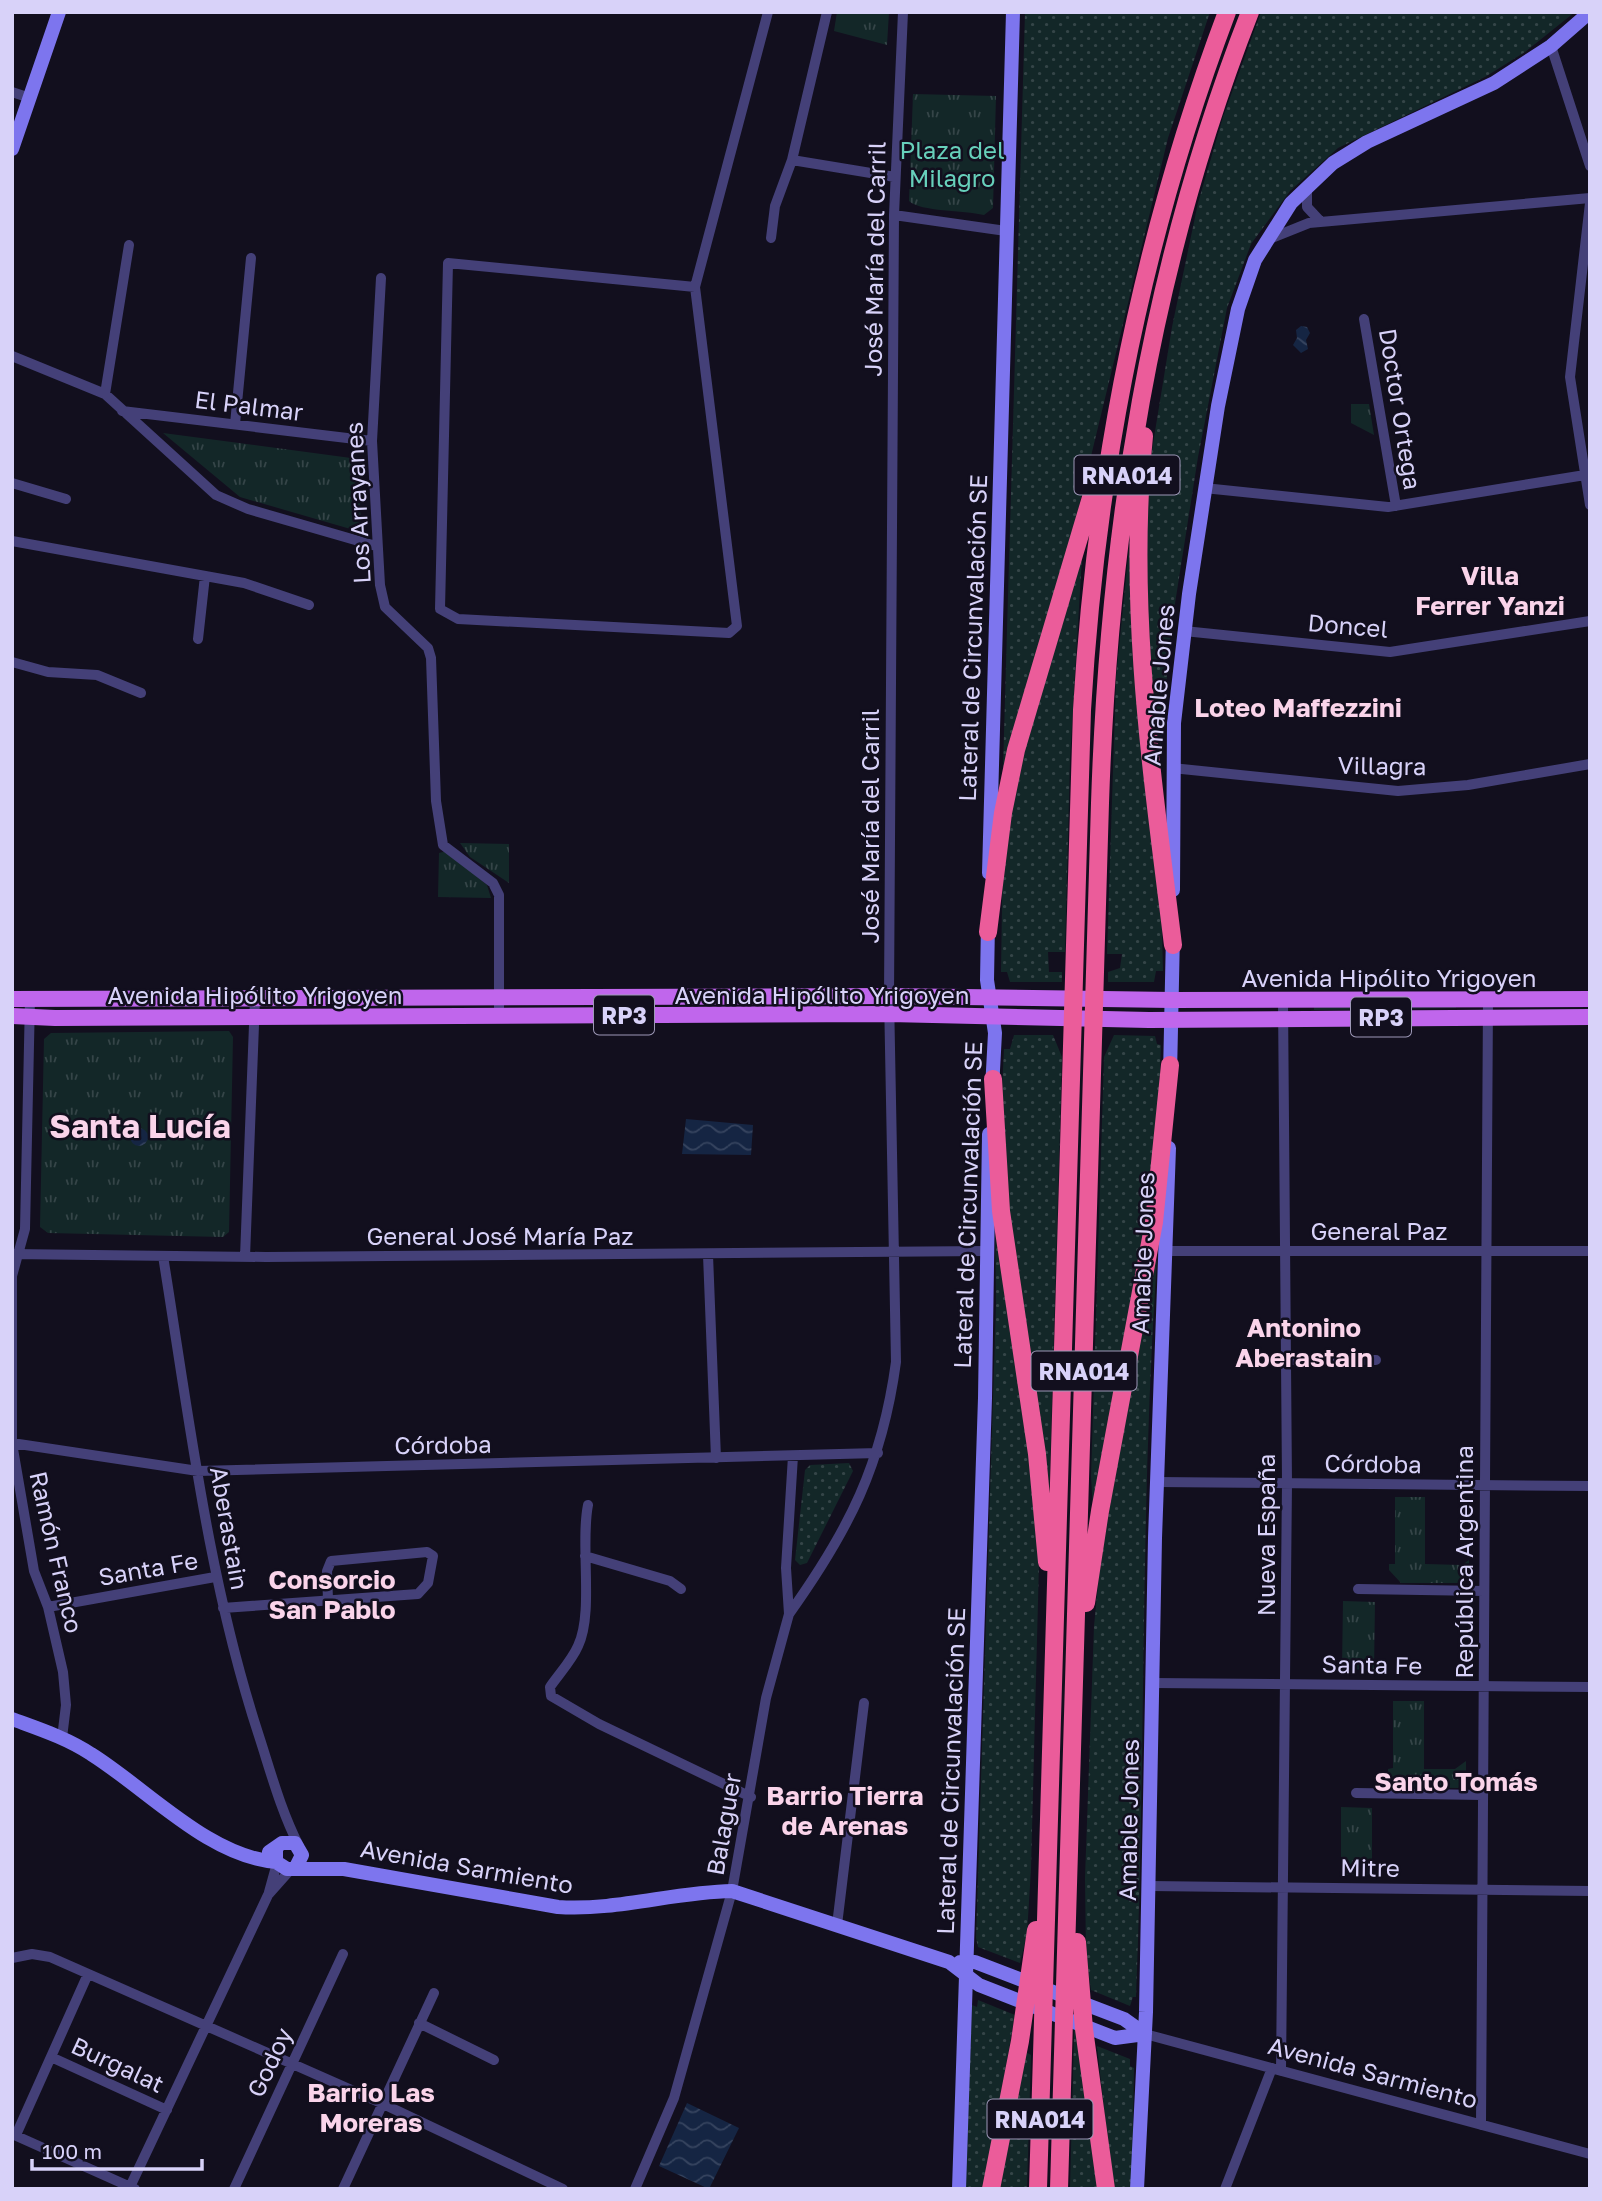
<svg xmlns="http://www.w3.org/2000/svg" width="1602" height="2201" font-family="'Golos Text',sans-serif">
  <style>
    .grass { fill: url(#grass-dots) }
    .park { fill: url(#park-tufts) }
    .water { fill: url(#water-waves) }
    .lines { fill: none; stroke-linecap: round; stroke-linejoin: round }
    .street { stroke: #444078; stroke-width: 10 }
    .secondary { stroke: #7d75ee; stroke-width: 14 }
    .primary { stroke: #c066ec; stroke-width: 16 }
    .highway { stroke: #eb5c9a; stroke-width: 18 }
    .labels { text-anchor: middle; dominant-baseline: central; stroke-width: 5; stroke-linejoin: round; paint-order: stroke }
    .shield { fill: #120f1e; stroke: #9d98b7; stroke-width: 2 }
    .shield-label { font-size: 23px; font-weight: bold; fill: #d8d2f9 }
    .park-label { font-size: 24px; fill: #67d0bb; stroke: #120f1e }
    .street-label { font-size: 24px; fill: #d8d2f9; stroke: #120f1e }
    .neighbourhood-label { font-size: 26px; font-weight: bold; fill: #fad4ea; stroke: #120f1e }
    .district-label { font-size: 32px; font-weight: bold; fill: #fad4ea; stroke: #120f1e }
  </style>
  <defs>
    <pattern id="grass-dots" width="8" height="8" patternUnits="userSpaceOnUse" patternTransform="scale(1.75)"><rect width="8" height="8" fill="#132728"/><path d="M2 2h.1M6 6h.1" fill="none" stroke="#354548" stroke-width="1.8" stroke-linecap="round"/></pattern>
    <pattern id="park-tufts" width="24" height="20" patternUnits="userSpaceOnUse" patternTransform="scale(1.75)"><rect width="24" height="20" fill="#132728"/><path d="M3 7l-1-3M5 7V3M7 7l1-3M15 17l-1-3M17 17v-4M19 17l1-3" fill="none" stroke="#354548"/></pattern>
    <pattern id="water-waves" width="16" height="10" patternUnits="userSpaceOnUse" patternTransform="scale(1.75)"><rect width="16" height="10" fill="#152543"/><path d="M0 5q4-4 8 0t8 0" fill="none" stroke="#36445f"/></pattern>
  </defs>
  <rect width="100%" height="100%" fill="#120f1e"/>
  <path class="grass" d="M1025 12H1210L1168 138 1070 543 1003 768Z
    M1261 12H1575L1525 52 1485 77 1338 148 1290 191 1251 244 1227 308 1198 457 1171 629 1161 744 1157 743 1148 653 1146 503 1152 450 1172 327 1198 203 1223 117Z
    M1132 518 1161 895 1163 971H1156L1154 982H1108V972L1120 968 1122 954H1107L1116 678Z
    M1082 557 1070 759 1065 952H1048L1049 972H1062V982H1010L1007 972H1001L1003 839 1012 780Z
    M1314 1007H1456V1008L1314 1010Z
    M1014 1035H1053L1062 1057 1049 1505 1018 1301 1000 1128 1004 1049H1010Z
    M1114 1035 1155 1036 1157 1044 1161 1045 1156 1181 1093 1511 1091 1476 1104 1057Z
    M995 1218 1029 1455 1039 1563 1031 1869 1027 1934 1020 1963 978 1947 976 1938 996 1304Z
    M1157 1260C1140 1505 1146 1751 1136 1997H1133L1130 2006 1091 1990 1086 1955 1085 1878 1094 1626 1102 1545 1153 1263Z
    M849 1463 853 1471 807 1563 800 1565 795 1560 805 1470 810 1465Z
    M1075 1996 1101 2189H1070Z
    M978 2000 1015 2015 984 2189H965L972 2005 977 2007Z
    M1097 2046 1130 2059V2066L1134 2068 1132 2189H1113Z
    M1024 2051 1031 2055 1027 2189H995Z"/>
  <path class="park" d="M837 12H889L887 45 834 31Z
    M913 94 996 96 993 208 984 215C964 210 921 212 909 201Z
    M1351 404H1369L1374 435 1351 423Z
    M163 433 351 458 358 464 361 522 354 530 240 497Z
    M460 843 509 844V883L470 857Z
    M447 851 487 885 491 898 438 897 439 853Z
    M229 1031 233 1037 229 1232 223 1237 48 1233 40 1227 44 1039 51 1033Z
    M1395 1497H1425V1564L1462 1565 1469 1560V1578L1459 1583H1401L1389 1570V1564H1395Z
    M1343 1601 1375 1602 1374 1670 1342 1669Z
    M1393 1701H1424V1769H1455L1466 1761V1782L1458 1788 1400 1787 1388 1775V1769L1393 1768Z
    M1341 1807 1372 1808V1875H1341Z"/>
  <path class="water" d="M1301 326 1307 327 1310 333 1306 340 1308 349 1301 353 1293 345 1297 338 1296 330Z
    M686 1119 753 1125 751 1155 682 1154Z
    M130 1137a9 9 0 1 1 18 0a9 9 0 1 1-18 0Z
    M687 2103 739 2128 709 2189 659 2166Z"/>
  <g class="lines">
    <path class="street" d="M1551 46 1590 166
      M12 92 30 98
      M792 160 895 177
      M1307 187V207L1321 222
      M1590 203 1570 377 1590 505
      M894 215 1006 231
      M771 238 775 206 792 160 827 12
      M1269 239 1309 223 1590 198
      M381 278 372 441 380 585 385 607 428 648 431 658 436 801 443 845 493 883 499 895V1016
      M695 287 448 263 440 609 458 619 729 633 737 626 695 287 768 12
      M1364 319 1396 506
      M12 356 105 394 216 495 248 509 376 546
      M105 394 129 245
      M122 411 372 441
      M235 424 251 258
      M12 483 66 499
      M1204 488 1388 507 1585 475
      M12 541 244 583 309 605
      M1184 631 1390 652 1590 621
      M198 639 205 576
      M12 662 48 672 97 675 141 693
      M1172 768 1398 791 1468 785 1590 764
      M30 999 25 1229 12 1276V1443L34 1571 48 1607 63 1672 66 1705 62 1738
      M1167 1251H1590
      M12 1254 266 1257 987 1251
      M708 1255 716 1458
      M163 1256C189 1417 208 1580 259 1736 271 1773 281 1811 299 1846
      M245 1257 255 999
      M1286 1360H1376
      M12 1443 198 1471 878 1453
      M1157 1482 1590 1486
      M588 1505C580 1545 594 1613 578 1646 572 1660 559 1674 550 1687L551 1696 599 1724 751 1797
      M585 1556 670 1581 681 1589
      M1358 1589 1484 1591
      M48 1607 215 1577
      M223 1608 418 1594 428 1583 433 1556 427 1552 331 1561 327 1571 328 1600
      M789 1614C849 1530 882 1465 896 1362L889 996 894 215 903 12
      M1153 1683 1590 1687
      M1356 1793 1483 1795
      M1150 1886 1590 1891
      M269 1892 277 1863
      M837 1925 864 1703
      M12 1958 32 1954 50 1957 381 2103 563 2189
      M419 2023 494 2060
      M1145 2034 1590 2154
      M51 2057 167 2110
      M1281 2071 1287 1483 1283 1000
      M1481 2125 1488 1000
      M12 2134 135 2189
      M16 2135 88 1974
      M129 2189 268 1895 292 1868
      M234 2189 343 1954
      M343 2189 434 1993
      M635 2189 674 2098 732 1891 766 1698 789 1614 786 1568 793 1456
      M1225 2189 1272 2068"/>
    <path class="secondary" d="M12 149 59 12
      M989 873 1013 12
      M1173 890 1174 723 1189 594 1218 406 1238 309 1255 260 1291 203 1333 163 1367 142 1494 83 1551 46 1590 12
      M988 924 987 980 995 1033 992 1089
      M1170 1075 1173 934
      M12 1719C39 1729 67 1738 91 1754 147 1789 209 1857 276 1862
      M276 1849V1862L287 1869H344L558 1907C616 1911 674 1892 732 1891L949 1962 979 1985 1115 2038 1145 2034
      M269 1852 282 1843H295L302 1855 296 1867
      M960 1962H975L1124 2019 1145 2034
      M959 2189 985 1398 989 1134
      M1137 2189 1146 2012 1155 1538 1169 1148"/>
    <path class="primary" d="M12 999 889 996 1172 1000 1590 999
      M12 1016 55 1018 890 1014 1149 1020 1590 1017"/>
    <path class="highway" d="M1144 436C1127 608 1152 774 1173 945
      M988 932 1003 813 1016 750 1095 484
      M993 1079 1001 1211 1037 1454 1047 1562
      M1086 1603 1100 1511 1154 1222 1170 1065
      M1077 1942 1084 2029 1106 2189
      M991 2189 1020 2041 1036 1930
      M1038 2189 1082 710C1096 470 1142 237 1227 12
      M1059 2189 1100 803C1109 531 1150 267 1250 12"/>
  </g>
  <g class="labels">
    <g class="shield">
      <rect x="1074.5" y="455.5" width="105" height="39" rx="5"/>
      <rect x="594" y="995.5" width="60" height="39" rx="5"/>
      <rect x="1351" y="997.5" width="60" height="39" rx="5"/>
      <rect x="1031.5" y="1351.5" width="105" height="39" rx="5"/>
      <rect x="987.5" y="2099.5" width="105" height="39" rx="5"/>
    </g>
    <g class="shield-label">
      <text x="1127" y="475">RNA014</text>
      <text x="624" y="1015">RP3</text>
      <text x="1381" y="1017">RP3</text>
      <text x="1084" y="1371">RNA014</text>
      <text x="1040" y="2119">RNA014</text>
    </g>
    <g class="park-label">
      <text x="952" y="149">Plaza del<tspan x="952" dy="28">Milagro</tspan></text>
    </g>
    <g class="street-label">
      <text transform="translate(874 259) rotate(-89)">José María del Carril</text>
      <text transform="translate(249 405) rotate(7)">El Palmar</text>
      <text transform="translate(1401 409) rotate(81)">Doctor Ortega</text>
      <text transform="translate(357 503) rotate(-93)">Los Arrayanes</text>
      <text transform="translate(1348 625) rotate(5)">Doncel</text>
      <text transform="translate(972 638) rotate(-88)">Lateral de Circunvalación SE</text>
      <text transform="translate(1158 685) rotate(-85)">Amable Jones</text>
      <text transform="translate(1382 765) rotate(1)">Villagra</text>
      <text transform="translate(869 826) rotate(-90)">José María del Carril</text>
      <text x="1389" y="977">Avenida Hipólito Yrigoyen</text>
      <text x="255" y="994">Avenida Hipólito Yrigoyen</text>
      <text x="822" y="994">Avenida Hipólito Yrigoyen</text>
      <text transform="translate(967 1205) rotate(-88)">Lateral de Circunvalación SE</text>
      <text x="1379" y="1230">General Paz</text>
      <text x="500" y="1235">General José María Paz</text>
      <text transform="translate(1142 1253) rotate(-88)">Amable Jones</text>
      <text transform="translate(443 1444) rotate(-1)">Córdoba</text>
      <text transform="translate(1373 1463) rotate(1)">Córdoba</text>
      <text transform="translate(230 1528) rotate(80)">Aberastain</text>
      <text transform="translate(1265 1535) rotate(-90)">Nueva España</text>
      <text transform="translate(57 1552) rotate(77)">Ramón Franco</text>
      <text transform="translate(1463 1562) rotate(-90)">República Argentina</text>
      <text transform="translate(148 1568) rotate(-10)">Santa Fe</text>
      <text transform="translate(1372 1664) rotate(1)">Santa Fe</text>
      <text transform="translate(950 1771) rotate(-88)">Lateral de Circunvalación SE</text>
      <text transform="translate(1128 1820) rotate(-89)">Amable Jones</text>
      <text transform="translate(723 1824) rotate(-80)">Balaguer</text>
      <text transform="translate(467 1866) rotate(10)">Avenida Sarmiento</text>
      <text transform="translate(1370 1867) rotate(1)">Mitre</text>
      <text transform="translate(269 2062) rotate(-65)">Godoy</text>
      <text transform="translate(118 2064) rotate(25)">Burgalat</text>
      <text transform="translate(1373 2072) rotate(15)">Avenida Sarmiento</text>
    </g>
    <g class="neighbourhood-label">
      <text x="1490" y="575">Villa<tspan x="1490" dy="30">Ferrer Yanzi</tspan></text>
      <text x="1298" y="707">Loteo Maffezzini</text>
      <text x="1304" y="1327">Antonino<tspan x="1304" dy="30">Aberastain</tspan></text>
      <text x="332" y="1579">Consorcio<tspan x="332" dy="30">San Pablo</tspan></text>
      <text x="1456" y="1781">Santo Tomás</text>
      <text x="845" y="1795">Barrio Tierra<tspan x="845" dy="30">de Arenas</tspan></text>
      <text x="371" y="2092">Barrio Las<tspan x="371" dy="30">Moreras</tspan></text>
    </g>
    <g class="district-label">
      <text x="140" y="1126">Santa Lucía</text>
    </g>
  </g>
  <rect width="1602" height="2201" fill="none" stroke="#d8d2f9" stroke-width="28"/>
  <path d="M32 2159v10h170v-10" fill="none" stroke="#d8d2f9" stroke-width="3.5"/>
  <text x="42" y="2159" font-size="21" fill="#d8d2f9" stroke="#120f1e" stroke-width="5" paint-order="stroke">100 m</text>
</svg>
